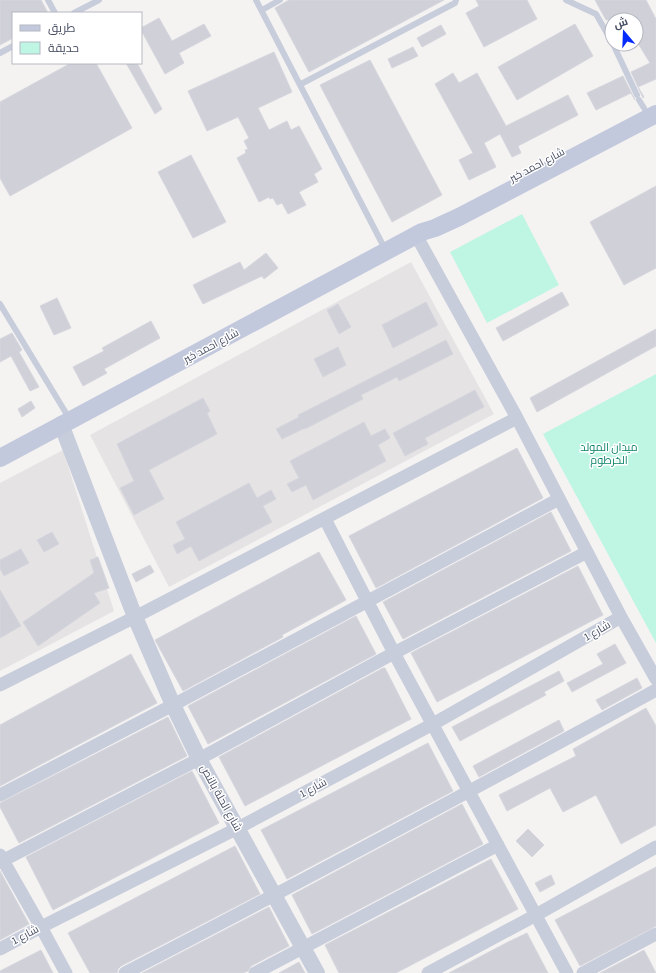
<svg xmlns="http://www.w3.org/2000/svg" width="656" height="973" font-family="'Source Sans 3',Cairo,sans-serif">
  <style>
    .education { fill: #e6e3e4 }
    .green { fill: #bef5e3 }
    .building { fill: #cfd0d8; stroke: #d6d6de }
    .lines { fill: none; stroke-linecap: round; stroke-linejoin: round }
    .service { stroke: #c8cddb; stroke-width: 6 }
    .minor { stroke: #c8cddb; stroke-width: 13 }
    .tertiary { stroke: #c8cddb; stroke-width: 16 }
    .secondary { stroke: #c3c9dd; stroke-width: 18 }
    .labels { text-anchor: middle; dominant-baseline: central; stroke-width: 3; stroke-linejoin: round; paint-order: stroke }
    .street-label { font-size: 11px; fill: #474e63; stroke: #fff }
    .park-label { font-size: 11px; fill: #0c8369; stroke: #fff }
  </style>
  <rect width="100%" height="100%" fill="#f5f3f2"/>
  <path class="education" d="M411 262 494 414 169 587 90 435Z
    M63 450 114 611 0 671V483Z"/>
  <path class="green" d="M522 214 559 285 487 323 450 252Z
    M656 374V643L543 434Z"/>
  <path class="building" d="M0 0H41L48 13H13V38L0 45Z
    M289 0H444L309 72 275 8Z
    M476 0H527L537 19 484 47 466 13 479 6Z
    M595 0H646L656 19V79L638 87 644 97 643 98 631 72 650 63 636 40V20H606Z
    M159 18 172 41 204 24 211 36 179 53 184 63 165 74 141 30V28Z
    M575 24 593 56 517 100 498 67Z
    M441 25 446 34 422 47 417 38Z
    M413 47 418 56 392 68 388 59Z
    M274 52 292 92 258 108 269 130 287 121 291 130 299 126 322 169 314 174 318 182 299 192 306 205 288 214 282 203 277 205 273 198 270 199 269 197 259 202 237 158 246 153 245 150 248 149 244 141 249 138 238 117 207 131 188 91Z
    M370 60 442 195 392 222 320 85Z
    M71 63H96L132 128 10 196 0 178V102Z
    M126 63H137L162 109 155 114Z
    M453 73 459 83 477 73 506 126 568 95 578 115 518 146 521 153 512 157 500 134 484 143 496 167 469 180 459 160 473 153 435 84Z
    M623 76 635 100 631 93 596 110 587 93Z
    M191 155 226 222 193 238 158 172Z
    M656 186V268L624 285 590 222Z
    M266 253 278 268 264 279 262 276 203 304 193 285 240 262 244 270Z
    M562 292 569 305 503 341 496 328Z
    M57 298 71 328 54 335 40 306Z
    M426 302 438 325 393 348 382 325Z
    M338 304 351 327 339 334 327 310Z
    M151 321 160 338 104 369 107 373 83 386 73 367 104 351 102 348Z
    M656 329V346L537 412 530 398Z
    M12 333 22 350 19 352 39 387 30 391 11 356 0 362V339Z
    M446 340 453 354 399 381 397 377 361 395 363 399 305 429V428L282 439 276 429 299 417 298 415Z
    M338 347 346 365 323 377 314 359Z
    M475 390 484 407 425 438 428 444 405 456 393 433Z
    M203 398 210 411 207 413 217 434 149 470 164 499 134 515 120 488 134 481 117 444Z
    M31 401 35 408 22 417 18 409Z
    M364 422 371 436 385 429 390 438 378 445 386 461 313 500 306 485 292 492 287 484 299 478 290 461Z
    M517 448 543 498 376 588 349 536Z
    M249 483 257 498 271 490 276 499 263 506 272 522 199 561 191 546 177 554 173 545 185 539 176 522Z
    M551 512 571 551 403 639 383 602Z
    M52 532 59 544 44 552 37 540Z
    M21 549 29 563 4 576 0 569V560Z
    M319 552 346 600 282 635 283 637 183 691 155 640Z
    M98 557 109 588 94 593 100 603 38 646 23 622 94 573 90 560Z
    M150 565 154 572 136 582 132 574Z
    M578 566 603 615 437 702 411 653Z
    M0 590 21 626 0 638Z
    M356 616 376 654 208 744 188 706Z
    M615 644 626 663 572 692 567 683 603 664 597 654Z
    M131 654 157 703 0 786V725Z
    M383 668H385L411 719 245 806 219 757Z
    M559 671 564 681 544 692 546 695 460 741 452 727Z
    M637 678 642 688 602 710 596 700Z
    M646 708 656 726V825L621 844 596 795 563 812 550 788 507 811 499 795 576 756 573 749Z
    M168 717 187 756 19 843 0 807V803Z
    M559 720 564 731 479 777 473 766Z
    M428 743 453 791 287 879 261 830Z
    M192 771 219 823 53 910 26 857Z
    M462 804 483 844 312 934 292 895Z
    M528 829 544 845 532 857 516 841Z
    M235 846 260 894 121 966 118 969 117 973H90L68 933Z
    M491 859 518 909 396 973H339L325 945Z
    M656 867V926L580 966 555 920Z
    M0 871 29 924 0 940Z
    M551 875 555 884 540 892 535 883Z
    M269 907 289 946 251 966 248 971 243 973H142Z
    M527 933 548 973H449L508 942Z
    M41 950 53 973H0V971Z
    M644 950 656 973H600Z
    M299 962 305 973H279Z"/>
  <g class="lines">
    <path class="service" d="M48 0 55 13
      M256 0 385 249
      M566 0 596 14 612 42
      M262 10 280 0
      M74 13 99 0
      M613 44 637 95
      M0 53 13 46
      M301 84 455 3 456 0
      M639 100 644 108
      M0 304 69 418"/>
    <path class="minor" d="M416 235 517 418 621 617 656 679
      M325 519 394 653 567 973
      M0 685 135 617 517 418
      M0 795 173 705 559 499
      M0 855 41 927 66 973
      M0 862 199 759 394 653 587 552
      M0 949 41 927 238 828 433 724 621 617
      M125 973C303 881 480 786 656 690
      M255 973 498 845
      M428 973 536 915 656 847
      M583 973 656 934"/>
    <path class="tertiary" d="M61 424 135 617 173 705 199 759 317 973"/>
    <path class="secondary" d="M0 458 422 232 435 228 459 217 656 114"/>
  </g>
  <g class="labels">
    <g class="street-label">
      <text transform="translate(537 165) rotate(-28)">شارع احمد خير</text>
      <text transform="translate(211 346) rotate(-28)">شارع احمد خير</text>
      <text transform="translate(597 631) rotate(-30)">شارع 1</text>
      <text transform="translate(313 788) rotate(-28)">شارع 1</text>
      <text transform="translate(221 798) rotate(61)">شارع الحلة بالنص</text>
      <text transform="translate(25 935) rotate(-28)">شارع 1</text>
    </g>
    <g class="park-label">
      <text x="609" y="447">ميدان المولد<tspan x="609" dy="13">الخرطوم</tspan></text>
    </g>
  </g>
  <rect x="12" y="12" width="130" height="52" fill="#ffffff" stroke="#b5b8c1"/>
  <rect x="20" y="25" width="20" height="6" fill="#c3c9dd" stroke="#b5b8c1"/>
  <text x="48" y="32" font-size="12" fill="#474e63">طريق</text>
  <rect x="20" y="42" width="20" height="12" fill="#bef5e3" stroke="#b5b8c1"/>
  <text x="48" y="52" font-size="12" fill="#474e63">حديقة</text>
  <g transform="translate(624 32) rotate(341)"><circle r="19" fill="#ffffff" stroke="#b5b8c1"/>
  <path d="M0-3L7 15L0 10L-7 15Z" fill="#052bfd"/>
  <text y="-6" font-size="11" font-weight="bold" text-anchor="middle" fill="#474e63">ش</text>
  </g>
</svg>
